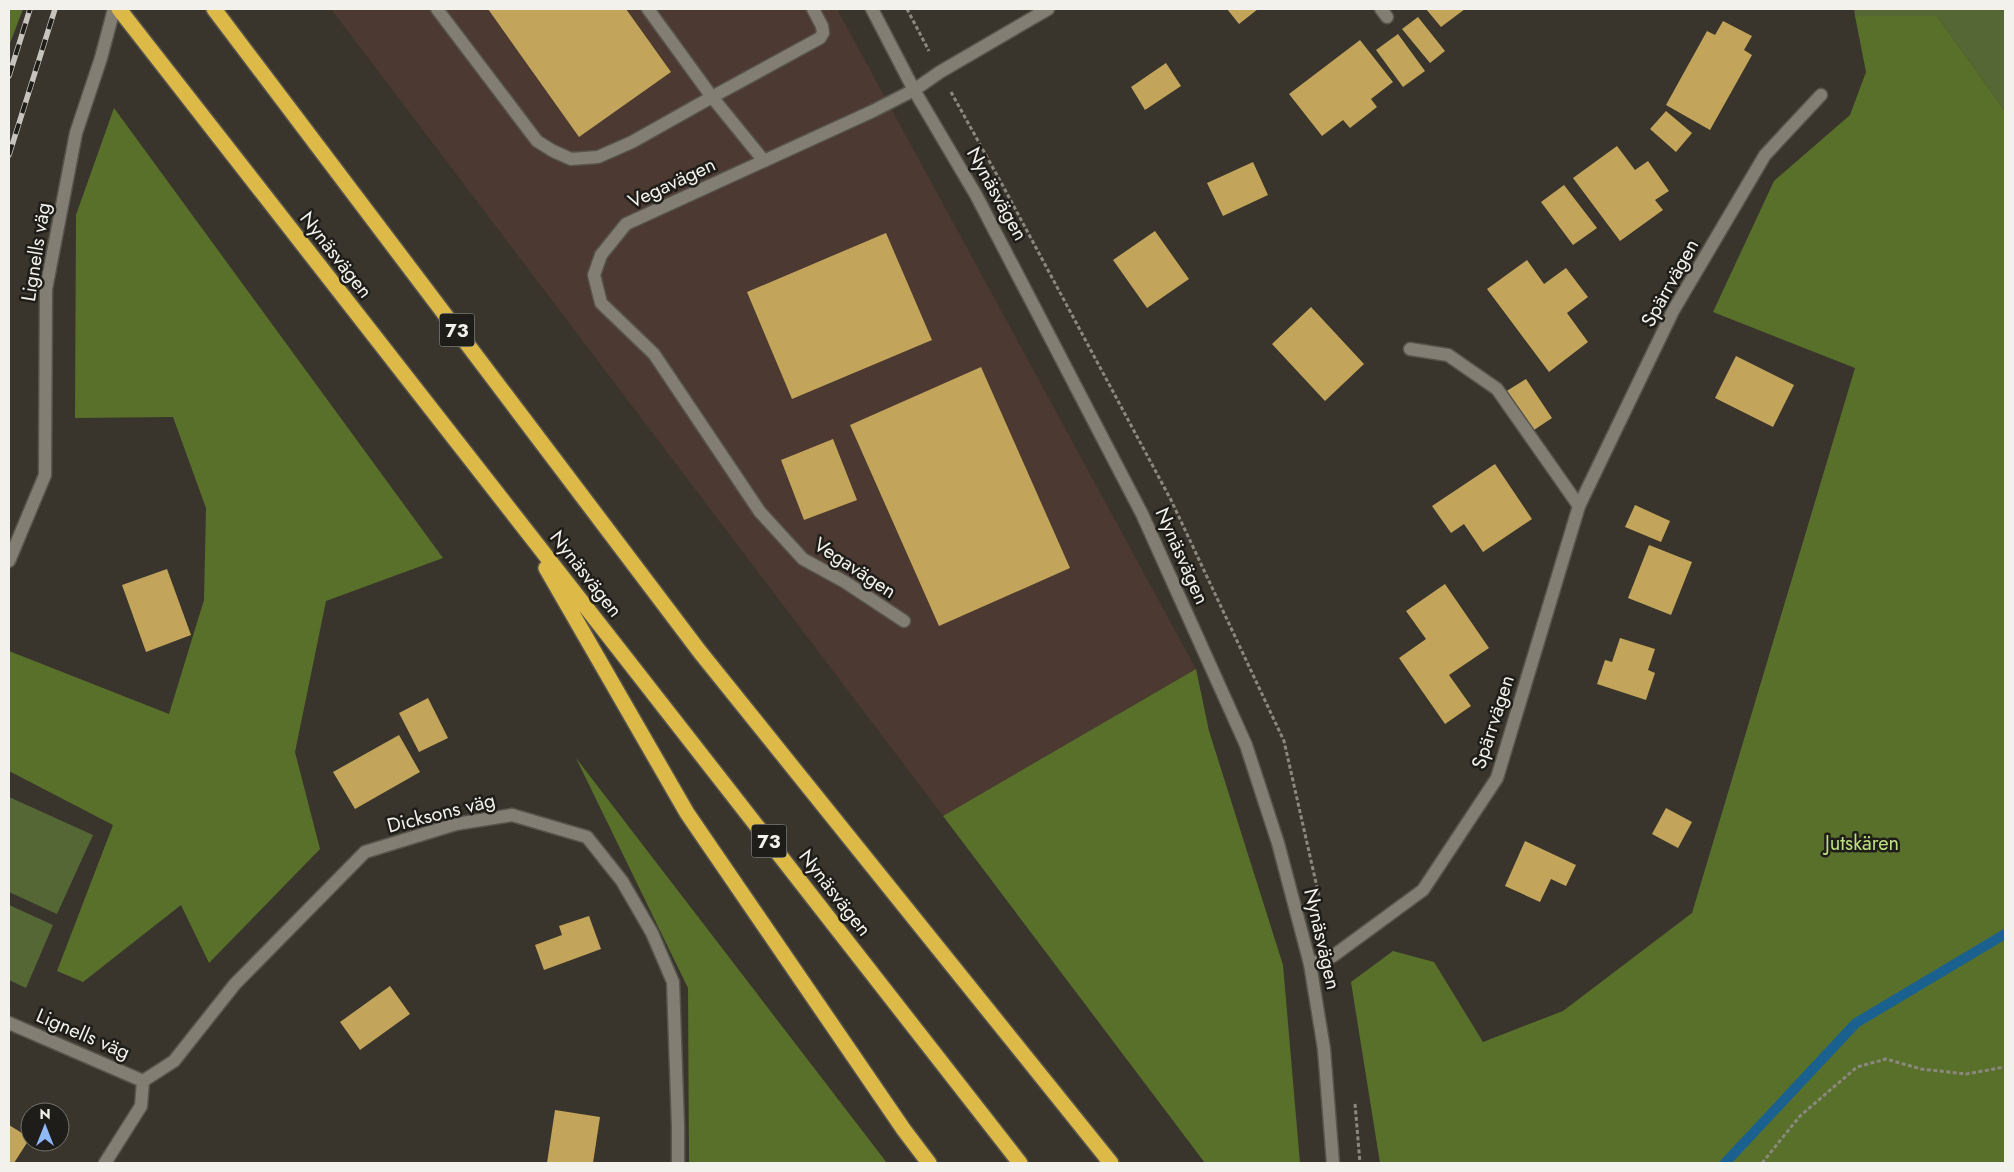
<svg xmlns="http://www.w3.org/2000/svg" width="2014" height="1172" font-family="Jost,sans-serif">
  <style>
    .commercial { fill: #4c3931 }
    .green { fill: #566736 }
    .forest { fill: #59702b }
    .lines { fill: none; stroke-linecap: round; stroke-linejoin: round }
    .stream { stroke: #1a618f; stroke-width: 10 }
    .building { fill: #c2a55a }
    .service-casing { stroke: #57544c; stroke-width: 15 }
    .minor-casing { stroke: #57544c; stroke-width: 15 }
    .tertiary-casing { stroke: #57544c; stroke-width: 15 }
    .motorway-casing { stroke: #57544c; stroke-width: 18 }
    .path { stroke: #8b8880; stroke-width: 3; stroke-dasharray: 4 2.5; stroke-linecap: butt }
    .service { stroke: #827e73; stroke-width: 12 }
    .minor { stroke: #827e73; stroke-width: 12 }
    .tertiary { stroke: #827e73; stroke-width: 12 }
    .motorway { stroke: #ddba48; stroke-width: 15 }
    .rail-casing { stroke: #c7c4be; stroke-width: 5.5 }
    .rail { stroke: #1f1d19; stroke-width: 4; stroke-dasharray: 11; stroke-linecap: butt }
    .labels { text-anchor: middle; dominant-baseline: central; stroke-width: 5; stroke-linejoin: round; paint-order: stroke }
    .shield { fill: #1f1d19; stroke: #b3b1ac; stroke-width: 1 }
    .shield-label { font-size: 19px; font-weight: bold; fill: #f3f1eb }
    .street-label { font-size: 20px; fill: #f3f1eb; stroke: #1f1d19 }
    .park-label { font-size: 20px; fill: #bde07e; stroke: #1f1d19 }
  </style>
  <rect width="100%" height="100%" fill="#39352c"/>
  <path class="commercial" d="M331 9H837L1196 669 943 816Z"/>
  <path class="green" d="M1854 9H2005V111L1937 16H1855Z
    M9 797 93 835 57 914 9 892Z
    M9 905 53 925 26 988 9 980Z"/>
  <path class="forest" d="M9 9H23L9 46Z
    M1855 16H1937L2005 111V1163H1380L1351 982 1393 951 1434 962 1483 1042 1563 1011 1692 913 1855 368 1713 312 1774 181 1850 115 1866 72Z
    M114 108 443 558 326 601 295 752 320 849 209 963 181 905 83 982 57 971 113 825 9 771V651L169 714 204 600 206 508 173 417 75 418 76 215Z
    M1196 669 1209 731 1283 965 1300 1163H1205L943 816Z
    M576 758 887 1163H689L688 988Z"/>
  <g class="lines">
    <path class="stream" d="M1725 1163 1856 1023 2005 934"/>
  </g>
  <path class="building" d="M488 9H626L671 72 579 137Z
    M1227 9H1258L1239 24Z
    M1426 9H1465L1441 27Z
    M1418 17 1445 51 1430 63 1402 29Z
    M1723 21 1752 36 1744 50 1752 55 1710 130 1666 105 1707 31 1715 35Z
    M1398 34 1425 71 1403 87 1376 50Z
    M1360 40 1393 82 1371 99 1377 107 1350 128 1343 120 1322 136 1289 94Z
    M1166 63 1181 86 1145 110 1131 87Z
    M1666 111 1692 133 1676 152 1650 129Z
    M1617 146 1635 170 1648 161 1669 191 1655 200 1663 210 1620 241 1573 178Z
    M1253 162 1268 195 1223 216 1207 183Z
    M1564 185 1597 228 1573 245 1541 202Z
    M1155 231 1189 279 1147 308 1113 260Z
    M886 233 932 340 792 399 747 292Z
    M1527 260 1544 284 1566 268 1588 297 1567 313 1588 342 1549 372 1487 289Z
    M1311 307 1364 364 1325 401 1272 344Z
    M1736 356 1794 385 1773 427 1715 398Z
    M981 367 1070 568 939 626 850 425Z
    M1526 379 1552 418 1531 432 1505 392Z
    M833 439 857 500 804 520 781 460Z
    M1495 464 1532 519 1483 552 1464 524 1451 533 1432 506Z
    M1635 505 1670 521 1661 542 1625 527Z
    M1649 545 1692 562 1671 615 1628 598Z
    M167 569 191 635 146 652 122 585Z
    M1445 584 1489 648 1449 675 1471 706 1445 724 1399 658 1426 639 1406 611Z
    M1620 638 1655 649 1648 670 1655 673 1646 700 1597 684 1605 660 1612 662Z
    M428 698 448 738 419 752 399 713Z
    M399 735 420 772 355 809 333 772Z
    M1666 808 1692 822 1678 848 1652 834Z
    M1525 841 1576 865 1566 886 1551 879 1540 902 1505 886Z
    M589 916 601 949 544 970 535 945 562 935 559 926Z
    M390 986 410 1014 360 1050 340 1022Z
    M555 1110 600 1117 593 1163H547Z
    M9 1125 30 1138 14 1163H9Z"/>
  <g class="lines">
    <defs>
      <path id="service" d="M437 9 537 141 553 151 571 159 598 157 632 142 712 97 764 161
        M648 9 712 97 820 38 823 33 822 26 813 9
        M1381 9 1387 17
        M1410 349 1448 355 1497 389 1579 506
        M512 815 587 837 622 881 652 933 673 982 678 1126V1163"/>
      <path id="minor" d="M9 561 45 475 46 289 76 133 101 58 114 9
        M904 621 845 582 803 559 760 512 654 354 601 303 594 275 601 255 626 224 873 111 914 90 940 72 1048 9
        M1310 964 1333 956 1423 890 1497 778 1579 506 1673 311 1765 155 1821 95
        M9 1023 143 1081
        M105 1163 141 1106 143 1081 174 1061 235 984 365 852 456 824 512 815"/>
      <path id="tertiary" d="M872 9 914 90 976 195 1142 514 1246 745 1278 843 1310 964 1324 1049 1333 1163"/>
      <path id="motorway" d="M119 9 1020 1163
        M214 9 700 652 1111 1163
        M546 568 687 813 904 1130 929 1163"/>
    </defs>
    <use href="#service" class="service-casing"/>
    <use href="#minor" class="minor-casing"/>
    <use href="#tertiary" class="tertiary-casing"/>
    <use href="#motorway" class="motorway-casing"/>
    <path class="path" d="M907 9 929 51
      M951 92 1003 186 1171 500 1284 741 1319 896
      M1355 1104 1360 1163
      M1762 1163 1800 1116 1857 1067 1886 1059 1921 1069 1966 1074 2005 1067"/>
    <use href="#service" class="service"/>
    <use href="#minor" class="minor"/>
    <use href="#tertiary" class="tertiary"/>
    <use href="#motorway" class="motorway"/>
    <defs>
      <path id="rail" d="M9 76 30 9
        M9 155 55 9"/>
    </defs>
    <use href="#rail" class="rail-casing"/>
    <use href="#rail" class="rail"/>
  </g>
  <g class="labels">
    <g class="shield">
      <rect x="439.5" y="313.5" width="35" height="33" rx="4"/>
      <rect x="751.5" y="824.5" width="35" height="33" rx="4"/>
    </g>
    <g class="shield-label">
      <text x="457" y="330">73</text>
      <text x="769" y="841">73</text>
    </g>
    <g class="street-label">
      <text transform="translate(672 183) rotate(-25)">Vegavägen</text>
      <text transform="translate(997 194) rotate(61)">Nynäsvägen</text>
      <text transform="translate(36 252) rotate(-81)">Lignells väg</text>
      <text transform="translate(336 255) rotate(52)">Nynäsvägen</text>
      <text transform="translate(1670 283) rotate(-61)">Spärrvägen</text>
      <text transform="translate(1182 556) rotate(66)">Nynäsvägen</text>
      <text transform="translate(855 568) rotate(33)">Vegavägen</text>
      <text transform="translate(586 574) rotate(52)">Nynäsvägen</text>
      <text transform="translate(1493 722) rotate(-72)">Spärrvägen</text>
      <text transform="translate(441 813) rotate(-14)">Dicksons väg</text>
      <text transform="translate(835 893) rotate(52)">Nynäsvägen</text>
      <text transform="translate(1322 939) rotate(77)">Nynäsvägen</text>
      <text transform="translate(83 1034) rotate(23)">Lignells väg</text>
    </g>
    <g class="park-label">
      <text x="1862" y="843">Jutskären</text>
    </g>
  </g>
  <rect width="2014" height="1172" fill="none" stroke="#f3f1eb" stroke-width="20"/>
  <g transform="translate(45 1127)"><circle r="24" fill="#1f1d19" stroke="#74726d"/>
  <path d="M0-4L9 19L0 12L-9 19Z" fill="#8eb9fc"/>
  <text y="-8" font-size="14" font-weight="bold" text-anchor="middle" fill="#f3f1eb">N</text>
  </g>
</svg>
